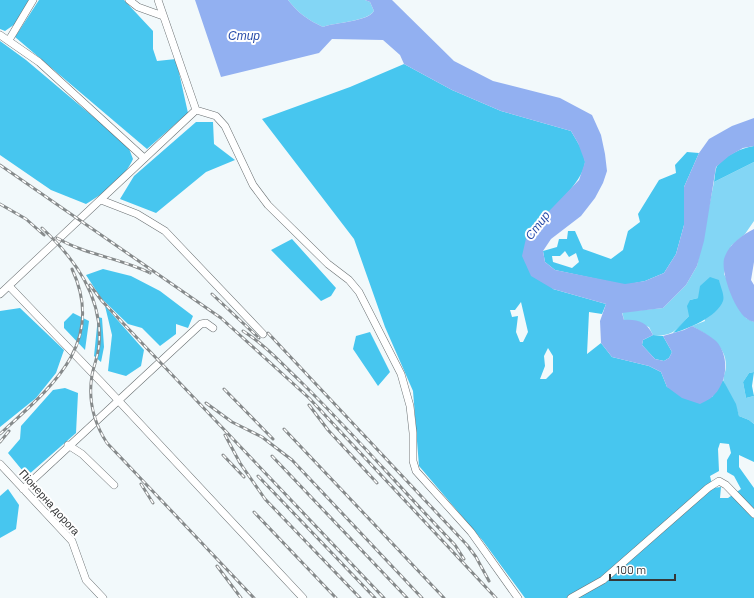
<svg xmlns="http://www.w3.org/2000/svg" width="754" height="598" font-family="Barlow,sans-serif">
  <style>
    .green { fill: #83d6f5 }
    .forest { fill: #47c6ef; fill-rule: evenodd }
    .water { fill: #92b0f1 }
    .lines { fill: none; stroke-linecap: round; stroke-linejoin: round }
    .minor-casing { stroke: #6a7072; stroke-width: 8 }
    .minor { stroke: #fff; stroke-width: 7 }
    .rail-casing { stroke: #868a8b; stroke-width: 3 }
    .rail { stroke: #fff; stroke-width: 1.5; stroke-dasharray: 4.5; stroke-linecap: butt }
    .labels { text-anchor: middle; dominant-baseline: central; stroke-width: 4; stroke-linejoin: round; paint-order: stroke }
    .street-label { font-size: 11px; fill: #353738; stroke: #fff }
    .water-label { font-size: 12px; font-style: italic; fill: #2a4da9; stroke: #fff }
  </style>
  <rect width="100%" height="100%" fill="#f2f9fb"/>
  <path class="green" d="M288 0H365L370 2 374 11C366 22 336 22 323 27 308 20 298 13 288 0Z
    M754 162V221L745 234 731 246 724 274 746 318 754 322V372L749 373 743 382 746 398 754 396V424L749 420 739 416C736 404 728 394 724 382 722 377 726 372 726 367 727 346 708 335 692 326L705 321 698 298 690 300 689 316C676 330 673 337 653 335L649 327 624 320 622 312 663 308 686 285 697 266 714 182Z"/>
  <path class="forest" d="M0 0H30L15 24 5 31 0 29Z
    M39 0H124L153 31V49L157 61 176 59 188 113 147 149 15 37Z
    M0 41 26 60 128 146 133 159C124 179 104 193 86 204L51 190 0 155Z
    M404 64 452 90 501 111 571 131C576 140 585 152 585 162 585 181 541 221 527 234L553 289 606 304 602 314 589 312 587 354 601 343 612 357 649 366 661 372 667 387 712 397 723 380 736 404 739 416 749 420 754 424V462L739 455V467L754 488V598H525L483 541 419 466 413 391 385 327 354 239 262 119 350 87ZM521 302 528 332 523 342H520L516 332 518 316 512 317 510 310H515ZM548 348 553 356V372L546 379H540L545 366 544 356ZM720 443 729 444 731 453 727 460V472L734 476 741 489 728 498H720L721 487 713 488 710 476 719 471 718 449Z
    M196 122H213L214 144 235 160 206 172 156 213 120 199 134 176Z
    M754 146V162L714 182C715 177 715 170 717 166 726 155 741 148 754 146Z
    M687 152 699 153 684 187V225L676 254 664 273 645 281 625 285 555 270 545 262 543 251 557 247 559 239H567L568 231H575L583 249 611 259 623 250 628 231 640 222 638 214 659 180 676 173 675 165ZM565 251 569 257 576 253 579 262 572 268 553 262 552 256H560Z
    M292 239 336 288 331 296 321 301 271 250Z
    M103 269 131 276 160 291 193 316 188 328 176 324V334L160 346 142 328 128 324 101 298 86 275Z
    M710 277 719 280C720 286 725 295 723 301 717 317 688 329 673 333L689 316 687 306 690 300 698 298 700 286Z
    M105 306 144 350 141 366 126 376 108 371 112 335Z
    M20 308 64 350 56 373 36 398 0 427V311Z
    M73 313 89 321 85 350 64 328V322Z
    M98 317 102 318 104 347 101 362 94 356Z
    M370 332 390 372 378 386 353 349 356 336Z
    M653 335 663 336 672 352 669 358 664 361 655 359 642 345 643 340Z
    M754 372 752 386 754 396 746 398 743 382 749 373Z
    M65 388 78 393 76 433 27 476 8 453 20 439 21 426 53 390Z
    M8 489 19 505 16 529 0 538V496Z"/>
  <path class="water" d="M195 0H288C298 13 308 20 323 27 336 22 367 22 374 11L370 2 365 0H392L454 61 493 81 560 98 592 115 601 135 605 154 607 171 603 183 595 198 581 216 551 239 543 251 545 262 555 270 625 284 645 281 664 273 676 254 684 225V187L699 153 709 139 732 126 754 118V146L743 148 729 156 716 167 704 241 697 266 686 285 663 308 622 313 624 320C637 319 647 322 653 335L643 340 642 345 655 359 664 361 669 358 672 352 663 336 684 330 692 326C700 330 709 335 716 341 730 356 728 384 711 398 708 400 704 402 700 404L682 398 667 387 661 372 649 366 612 357 601 343 600 321 606 304 553 289 531 276 522 256 527 234 579 180 585 162 578 143 571 131 501 111 452 90 404 64 400 55 383 40 332 39 319 53 221 77Z
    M754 229V262L751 280 754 285V322C751 321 748 320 746 318 734 309 721 273 724 259 728 245 742 235 754 229Z"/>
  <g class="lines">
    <defs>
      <path id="minor" d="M129 0 138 7 163 16
        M158 0 196 110
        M0 35 39 62 143 157
        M9 40 33 0
        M101 200 137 214 165 231 263 334
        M9 286 102 383 303 598
        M0 294 196 110 216 116 225 126 253 185 268 205 328 264 349 280 359 292 401 374 410 406 413 433V461L416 471 471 532 518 598
        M68 445 82 454 114 485
        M0 464 72 541 86 580 103 598
        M23 489 201 324 206 323 213 328
        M571 598 603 580 708 488 719 481 726 485 754 514"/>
    </defs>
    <use href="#minor" class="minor-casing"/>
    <use href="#minor" class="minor"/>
    <defs>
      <path id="rail" d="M0 165 221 318 309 398 496 598
        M0 204 26 219 44 235
        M42 228C75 259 103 297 99 345 98 356 94 365 92 375 88 399 94 423 107 443L254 598
        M57 238C86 255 120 258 150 273
        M90 285 102 301 384 598
        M212 294 259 338
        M243 331C265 345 281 363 300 381 354 434 403 491 455 545L464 559
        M268 333 467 545 476 557 489 581
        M224 389 273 439
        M206 403 232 422 262 437 292 460 422 598
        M309 405 328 430 377 483
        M284 429 444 598
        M0 434C50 388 107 344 72 269
        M225 435 240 463 265 499 360 598
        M0 442 9 431
        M223 455 244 477
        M272 456 407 598
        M258 476 375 598
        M141 484 153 503
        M254 512 336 598
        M217 566 241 598"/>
    </defs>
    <use href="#rail" class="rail-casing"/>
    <use href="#rail" class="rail"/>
  </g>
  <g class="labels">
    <g class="street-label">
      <text transform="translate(50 502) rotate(48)">Піонерна дорога</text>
    </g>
    <g class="water-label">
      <text x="244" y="35">Стир</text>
      <text transform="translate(537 225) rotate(-53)">Стир</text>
    </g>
  </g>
  <path d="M610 574v6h65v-6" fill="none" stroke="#353738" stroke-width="2"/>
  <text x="616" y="574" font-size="12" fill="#353738" stroke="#ffffff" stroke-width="3" paint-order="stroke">100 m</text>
</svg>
